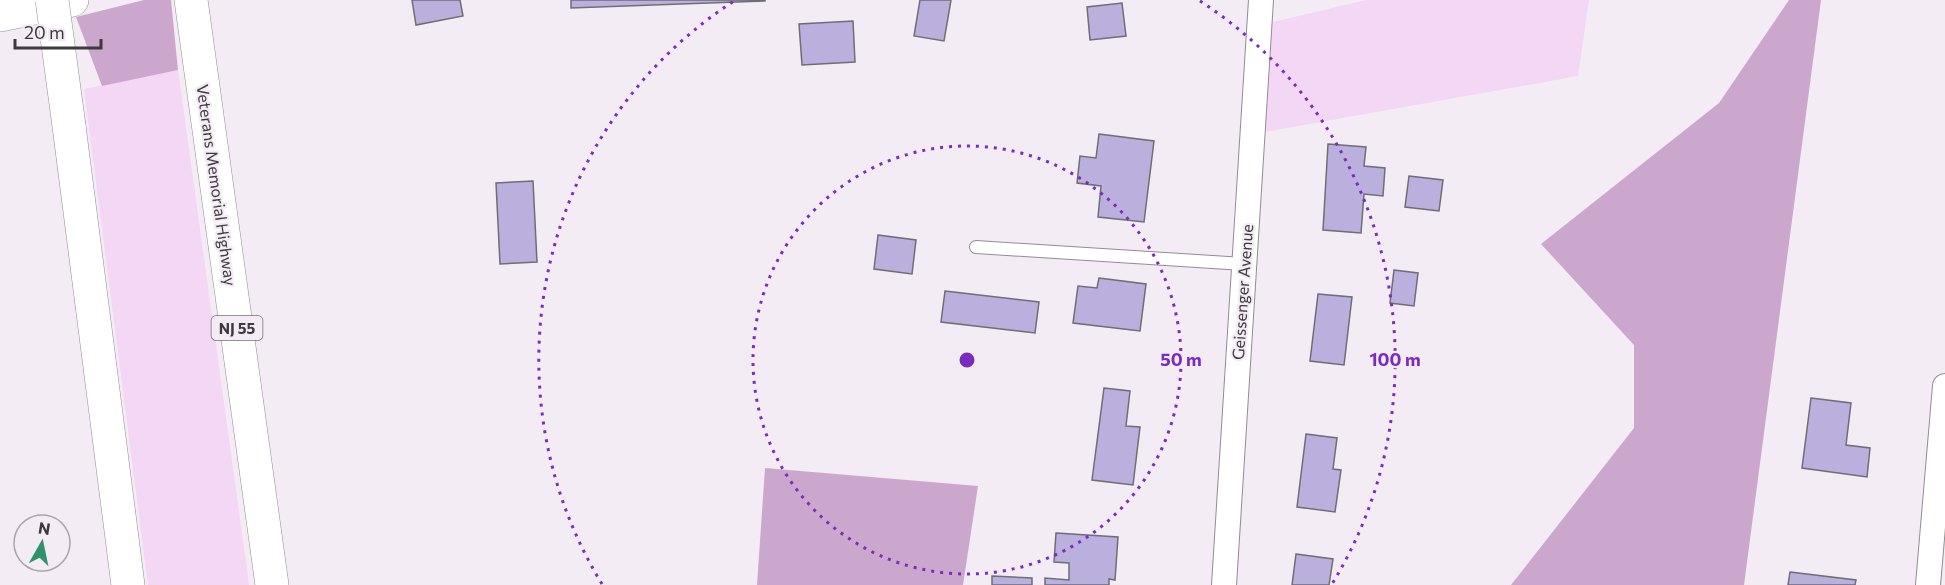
<svg xmlns="http://www.w3.org/2000/svg" width="1945" height="585" font-family="Commissioner,sans-serif">
  <style>
    .green { fill: #f4d6f5 }
    .forest { fill: #cca7cd }
    .building { fill: #bbafde; stroke: #6f6d76; stroke-width: 1.5 }
    .lines { fill: none; stroke-linecap: round; stroke-linejoin: round }
    .lane-casing { stroke: #938c93; stroke-width: 14 }
    .street-casing { stroke: #938c93; stroke-width: 26 }
    .secondary-casing { stroke: #938c93; stroke-width: 34 }
    .highway-casing { stroke: #938c93; stroke-width: 34 }
    .lane { stroke: #fff; stroke-width: 12 }
    .street { stroke: #fff; stroke-width: 24 }
    .secondary { stroke: #fff; stroke-width: 33 }
    .highway { stroke: #fff; stroke-width: 33 }
    .highway-bridge-casing { stroke: #938c93; stroke-width: 34; stroke-linecap: butt }
    .highway-bridge { stroke: #fff; stroke-width: 33 }
    .ring { fill: none; stroke: #7b2cbf; stroke-width: 3; stroke-dasharray: 3 6 }
    .labels { text-anchor: middle; dominant-baseline: central; stroke-width: 4.5; stroke-linejoin: round; paint-order: stroke }
    .shield { fill: #f3ecf4; stroke: #746f74; stroke-width: 1.5 }
    .shield-label { font-size: 15px; font-weight: bold; fill: #3d3a3d }
    .street-label { font-size: 16px; fill: #3d3a3d; stroke: #f3ecf4 }
    .centre { fill: #7b2cbf; stroke: #f3ecf4; stroke-width: 3 }
    .ring-label { font-size: 18px; text-anchor: middle; font-weight: bold; fill: #7b2cbf; stroke: #f3ecf4; stroke-width: 4.5; stroke-linejoin: round; paint-order: stroke }
  </style>
  <rect width="100%" height="100%" fill="#f3ecf4"/>
  <path class="green" d="M1366 0H1589L1578 76 1253 134 1261 25Z
    M178 70 246 562 249 585H148L84 89Z"/>
  <path class="forest" d="M144 0H171L178 70 102 86 76 17Z
    M1789 0H1821L1744 585H1511L1634 428V345L1541 244 1719 103Z
    M765 468 978 486 963 585H757Z"/>
  <path class="building" d="M412 0H460L463 16 416 25Z
    M571 0H765V1L571 8Z
    M920 0H951L944 41 914 36Z
    M1122 3 1126 36 1090 40 1087 7Z
    M853 21 855 62 802 65 799 24Z
    M1099 134 1154 141 1144 222 1098 217 1101 186 1077 183 1080 156 1096 158Z
    M1328 144 1366 147 1364 166 1385 168 1383 196 1364 194 1361 233 1323 230Z
    M1409 176 1443 180 1439 211 1405 207Z
    M533 181 537 262 500 264 496 183Z
    M878 235 916 240 912 274 874 269Z
    M1394 270 1418 273 1414 306 1390 303Z
    M1099 278 1146 284 1140 331 1073 323 1078 286 1097 288Z
    M945 291 1039 302 1035 333 941 322Z
    M1318 294 1352 297 1344 365 1310 361Z
    M1104 388 1130 391 1126 426 1140 427 1133 485 1092 480Z
    M1811 398 1851 403 1846 445 1870 448 1867 477 1802 468Z
    M1306 434 1337 438 1333 469 1341 470 1335 512 1297 507Z
    M1056 533 1118 537 1115 580 1109 579V585H1045V578L1069 580V563L1054 562Z
    M1296 554 1333 559 1329 585H1292Z
    M1790 572 1856 580 1855 585H1788Z
    M992 576 1032 578V585H992Z"/>
  <g class="lines">
    <defs>
      <path id="lane" d="M976 247 1244 264"/>
      <path id="street" d="M1224 585 1261 0
        M1928 585 1945 386"/>
      <path id="secondary" d="M0 15 72 0"/>
      <path id="highway" d="M191 0 272 585
        M69 126 128 585"/>
    </defs>
    <use href="#lane" class="lane-casing"/>
    <use href="#street" class="street-casing"/>
    <use href="#secondary" class="secondary-casing"/>
    <use href="#highway" class="highway-casing"/>
    <use href="#lane" class="lane"/>
    <use href="#street" class="street"/>
    <use href="#secondary" class="secondary"/>
    <use href="#highway" class="highway"/>
    <defs>
      <path id="highway-bridge" d="M52 0 69 126"/>
    </defs>
    <use href="#highway-bridge" class="highway-bridge-casing"/>
    <use href="#highway-bridge" class="highway-bridge"/>
  </g>
  <g class="ring">
    <circle cx="967" cy="360" r="214"/>
    <path d="M602 584A428 428 0 0 1 734 1M1200 1A428 428 0 0 1 1332 584"/>
  </g>
  <g class="labels">
    <rect class="shield" x="211.5" y="316" width="51" height="24" rx="4.5"/>
    <g class="shield-label">
      <text x="237" y="328">NJ 55</text>
    </g>
    <g class="street-label">
      <text transform="translate(217 185) rotate(82)">Veterans Memorial Highway</text>
      <text transform="translate(1242 292) rotate(-86)">Geissenger Avenue</text>
    </g>
  </g>
  <circle cx="967" cy="360" r="9" class="centre"/>
  <g class="ring-label">
    <text x="1181" y="366">50 m</text>
    <text x="1395" y="366">100 m</text>
  </g>
  <g transform="translate(42 543) rotate(9)"><circle r="28" fill="#f3ecf4" stroke="#aaa5ab" stroke-width="1.5"/>
  <path d="M0-4.5L10 22L0 15L-10 22Z" fill="#2f926d"/>
  <text y="-9" font-size="16" font-weight="bold" text-anchor="middle" fill="#3d3a3d">N</text>
  </g>
  <path d="M15 39v9h86v-9" fill="none" stroke="#3d3a3d" stroke-width="3"/>
  <text x="24" y="39" font-size="18" fill="#3d3a3d" stroke="#f3ecf4" stroke-width="4.5" paint-order="stroke">20 m</text>
</svg>
